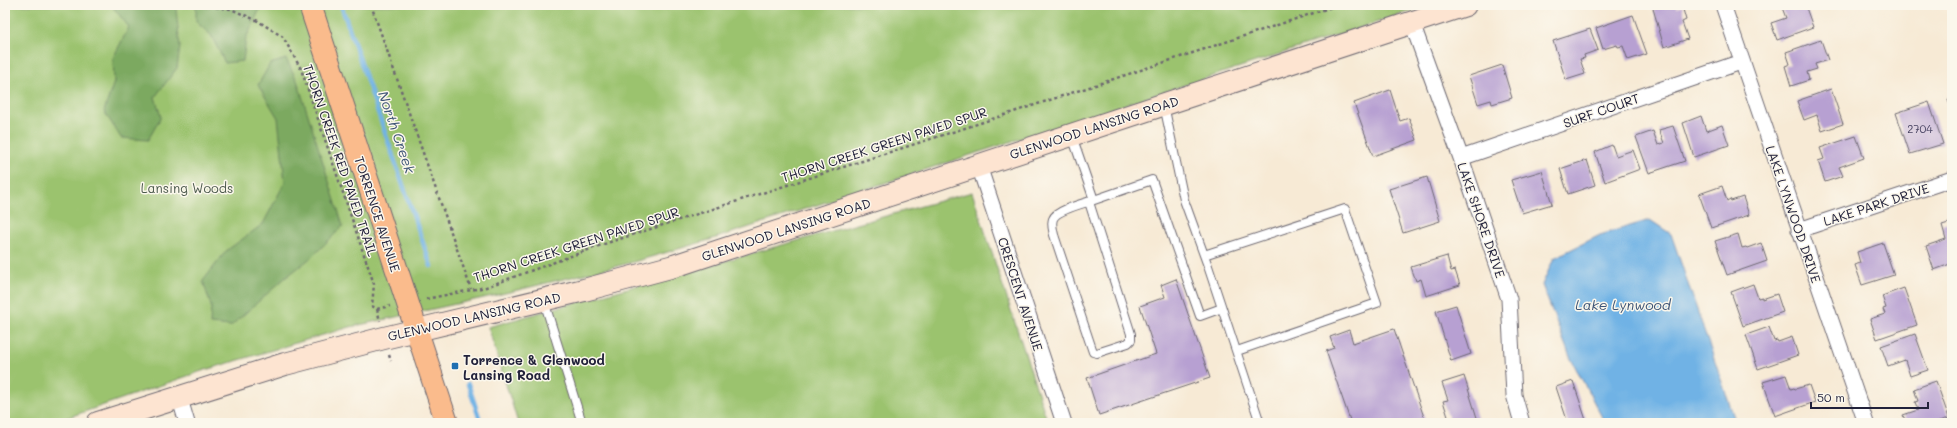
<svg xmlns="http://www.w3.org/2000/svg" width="1957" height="428" font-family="Mali,sans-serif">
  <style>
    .green { fill: #9bc36e; stroke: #5e7254 }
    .forest { fill: #7ca961; stroke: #4f664e }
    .water { fill: #70b2e5; stroke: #496a90 }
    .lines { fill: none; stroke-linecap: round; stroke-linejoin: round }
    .stream { stroke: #70b2e5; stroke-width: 4.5 }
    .building { fill: #b7a0d2 }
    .lane-casing { stroke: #6d6871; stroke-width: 10 }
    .street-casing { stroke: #6d6871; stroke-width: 17 }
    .secondary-casing { stroke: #6d6871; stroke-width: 24 }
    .primary-casing { stroke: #6d6871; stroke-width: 24 }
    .path { stroke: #6d6871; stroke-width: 2.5; stroke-dasharray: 3 3; stroke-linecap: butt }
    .lane { stroke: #fff; stroke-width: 8 }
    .street { stroke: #fff; stroke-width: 15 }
    .secondary { stroke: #fde4d1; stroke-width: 22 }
    .primary { stroke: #fabb8c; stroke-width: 22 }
    .poi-dot { fill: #1f6fb2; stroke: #fbf7ec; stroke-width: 1.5 }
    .labels { text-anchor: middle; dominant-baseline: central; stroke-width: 3; stroke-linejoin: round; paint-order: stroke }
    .number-label { font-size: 11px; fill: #474261 }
    .street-label { font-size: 13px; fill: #22223b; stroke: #fbf7ec }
    .park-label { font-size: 13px; fill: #4c5a4d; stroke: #fbf7ec }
    .poi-label { font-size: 13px; font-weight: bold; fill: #22223b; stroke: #fbf7ec; text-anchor: start }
    .water-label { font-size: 14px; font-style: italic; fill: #3d5476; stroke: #fbf7ec }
  </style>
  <rect width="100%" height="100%" fill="#fbf7ec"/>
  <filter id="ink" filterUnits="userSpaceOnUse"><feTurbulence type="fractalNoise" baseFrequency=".025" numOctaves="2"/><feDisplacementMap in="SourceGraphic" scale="8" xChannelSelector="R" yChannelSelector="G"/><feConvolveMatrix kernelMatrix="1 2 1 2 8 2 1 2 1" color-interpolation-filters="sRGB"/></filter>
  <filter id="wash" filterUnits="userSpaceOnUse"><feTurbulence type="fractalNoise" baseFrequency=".012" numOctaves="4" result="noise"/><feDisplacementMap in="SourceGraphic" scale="16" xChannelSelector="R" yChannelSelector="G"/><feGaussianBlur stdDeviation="0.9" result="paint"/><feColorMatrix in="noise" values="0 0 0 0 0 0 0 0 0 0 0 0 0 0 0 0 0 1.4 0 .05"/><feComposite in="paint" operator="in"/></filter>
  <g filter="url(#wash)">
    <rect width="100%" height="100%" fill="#f7ead5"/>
    <path class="green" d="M5 5H1430L716 238 630 263 493 296 350 327 202 371 52 423H5Z
      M972 192 1048 423H518L488 327Z"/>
    <path class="forest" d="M111 5H179L176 9 180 47 177 68 155 97 161 117 148 140 121 138 104 111 114 82 113 58 129 27Z
      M196 5H262L246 38 243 61 225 63 211 35 196 22Z
      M286 59 297 80 343 226 313 256 285 278 231 326 210 324 211 306 203 281 226 251 263 224 285 182 278 118 258 85 270 64Z"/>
    <path class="water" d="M1650 220 1671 234 1736 423H1605L1570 357 1542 285 1554 258 1600 235Z"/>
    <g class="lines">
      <path class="stream" d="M341 5 431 266
        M468 384 481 423"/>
    </g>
    <g id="blocks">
      <path class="building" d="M1652 5H1677V8L1682 6 1686 20 1682 22 1688 39 1664 47Z
        M1781 5H1805L1813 27 1777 40 1771 23 1786 18Z
        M1633 15 1647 54 1628 60 1623 46 1618 47 1617 45 1603 49 1596 28Z
        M1590 29 1598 50 1584 55 1585 58 1580 59 1585 74 1566 80 1553 41Z
        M1821 40 1828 60 1815 64 1817 69 1807 72 1809 80 1791 86 1785 66 1790 64 1786 52Z
        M1502 65 1512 98 1492 104 1491 100 1478 104 1469 76Z
        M1831 89 1843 124 1822 131 1817 115 1804 120 1797 101Z
        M1390 90 1400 121 1409 118 1417 140 1373 156 1354 103Z
        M1952 99V111L1948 100Z
        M1929 102 1943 144 1910 154 1896 113Z
        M1701 116 1706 131 1722 125 1729 145 1694 157 1683 123Z
        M1673 126 1685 161 1649 173 1636 137 1653 131 1658 145 1664 143 1659 130Z
        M1856 136 1864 158 1839 167 1843 176 1825 182 1818 161 1824 159 1820 148Z
        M1612 145 1616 156 1633 150 1640 169 1605 182 1595 152Z
        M1587 160 1595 185 1568 194 1560 169Z
        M1542 171 1552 204 1522 213 1511 180Z
        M1427 177 1440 221 1403 233 1389 189Z
        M1722 186 1727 201 1730 199 1731 201 1743 197 1749 215 1711 228 1699 194Z
        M1952 222V268L1950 264 1934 270 1926 246 1946 239 1942 225Z
        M1738 234 1742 248 1746 247 1747 248 1761 243 1767 261 1727 275 1715 241Z
        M1883 243 1894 275 1862 285 1855 265 1860 263 1857 252Z
        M1447 256 1451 271 1455 270 1460 285 1426 296 1421 279 1416 281 1411 267Z
        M1176 279 1210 378 1099 415 1087 378 1156 354 1140 306 1165 297 1161 285Z
        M1753 284 1758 298 1762 297V299L1777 294 1783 312 1743 326 1731 292Z
        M1904 288 1917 325 1877 339 1870 319 1885 314 1883 309 1886 308 1882 296Z
        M1456 305 1471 354 1451 361 1436 311Z
        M1769 327 1774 341 1777 340 1778 342 1792 337 1798 355 1758 369 1746 335Z
        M1394 329 1426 423H1351L1326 351 1334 348 1330 337 1349 330 1353 343Z
        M1915 334 1928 370 1910 376 1905 360 1888 366 1881 346Z
        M1786 375 1791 389 1794 388 1795 389 1809 385 1815 402 1775 416 1763 382Z
        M1464 376 1478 421 1471 423H1450L1443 401 1448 400 1442 383Z
        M1573 381 1586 420 1578 423H1568L1556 387Z
        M1936 381 1949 418 1934 423H1906L1903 415 1918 410 1915 402 1918 401 1914 389Z"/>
    </g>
  </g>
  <g filter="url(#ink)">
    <use href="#blocks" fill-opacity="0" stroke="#6d6871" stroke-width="1"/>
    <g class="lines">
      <defs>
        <path id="lane" d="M1164 105 1184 200 1208 266 1260 423
          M1072 136 1094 200 1152 180 1200 316 1222 308
          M1089 202 1131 334V340L1128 343 1097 353 1093 352 1054 235C1053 230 1051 224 1053 219 1056 210 1085 203 1094 200
          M1204 255 1345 209 1377 303 1237 351
          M544 301 582 423"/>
        <path id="street" d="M1723 5 1866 423
          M1412 23 1461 158 1509 299 1514 395 1522 423
          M1461 158 1741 62
          M979 166 1064 423
          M1799 230 1952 179
          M179 396 187 423"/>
        <path id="secondary" d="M98 423 285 364 384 338 584 290 674 266 1465 5"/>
        <path id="primary" d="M310 5 447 423"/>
      </defs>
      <use href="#lane" class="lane-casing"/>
      <use href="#street" class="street-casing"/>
      <use href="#secondary" class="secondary-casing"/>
      <use href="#primary" class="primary-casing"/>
      <path class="path" d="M198 5 231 9 258 21 283 37 301 69 374 284 372 306 377 309 380 321
        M371 5 471 289
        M426 299 486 287 607 243 968 127 1338 5
        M377 309 390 306
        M389 355 391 361"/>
      <use href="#lane" class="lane"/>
      <use href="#street" class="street"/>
      <use href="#secondary" class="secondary"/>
      <use href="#primary" class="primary"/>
    </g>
  </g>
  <rect class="poi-dot" x="451" y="362" width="8" height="8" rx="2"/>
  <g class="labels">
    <g class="number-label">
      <text x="1920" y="128">2704</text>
    </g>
    <g class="street-label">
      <text transform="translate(1601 110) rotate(-19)">SURF COURT</text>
      <text transform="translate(1094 127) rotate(-18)">GLENWOOD LANSING ROAD</text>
      <text transform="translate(884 144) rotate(-18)">THORN CREEK GREEN PAVED SPUR</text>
      <text transform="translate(341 160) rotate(71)">THORN CREEK RED PAVED TRAIL</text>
      <text transform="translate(1876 204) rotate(-18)">LAKE PARK DRIVE</text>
      <text transform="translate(378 214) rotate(72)">TORRENCE AVENUE</text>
      <text transform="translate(1794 214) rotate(71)">LAKE LYNWOOD DRIVE</text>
      <text transform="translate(1482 220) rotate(71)">LAKE SHORE DRIVE</text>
      <text transform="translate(786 229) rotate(-18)">GLENWOOD LANSING ROAD</text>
      <text transform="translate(576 244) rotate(-18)">THORN CREEK GREEN PAVED SPUR</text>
      <text transform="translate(1021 294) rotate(72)">CRESCENT AVENUE</text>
      <text transform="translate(474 316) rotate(-13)">GLENWOOD LANSING ROAD</text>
    </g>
    <g class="park-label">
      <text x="187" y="187">Lansing Woods</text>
    </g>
    <g class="poi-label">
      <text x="463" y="359">Torrence &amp; Glenwood<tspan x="463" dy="15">Lansing Road</tspan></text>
    </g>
    <g class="water-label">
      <text transform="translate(397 132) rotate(71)">North Creek</text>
      <text x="1623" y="304">Lake Lynwood</text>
    </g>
  </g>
  <rect width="1957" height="428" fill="none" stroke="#fbf7ec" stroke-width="20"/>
  <path d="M1811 402v6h117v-6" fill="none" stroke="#22223b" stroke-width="2"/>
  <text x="1817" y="402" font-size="12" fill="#22223b" stroke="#fbf7ec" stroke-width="3" paint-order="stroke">50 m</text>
</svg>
